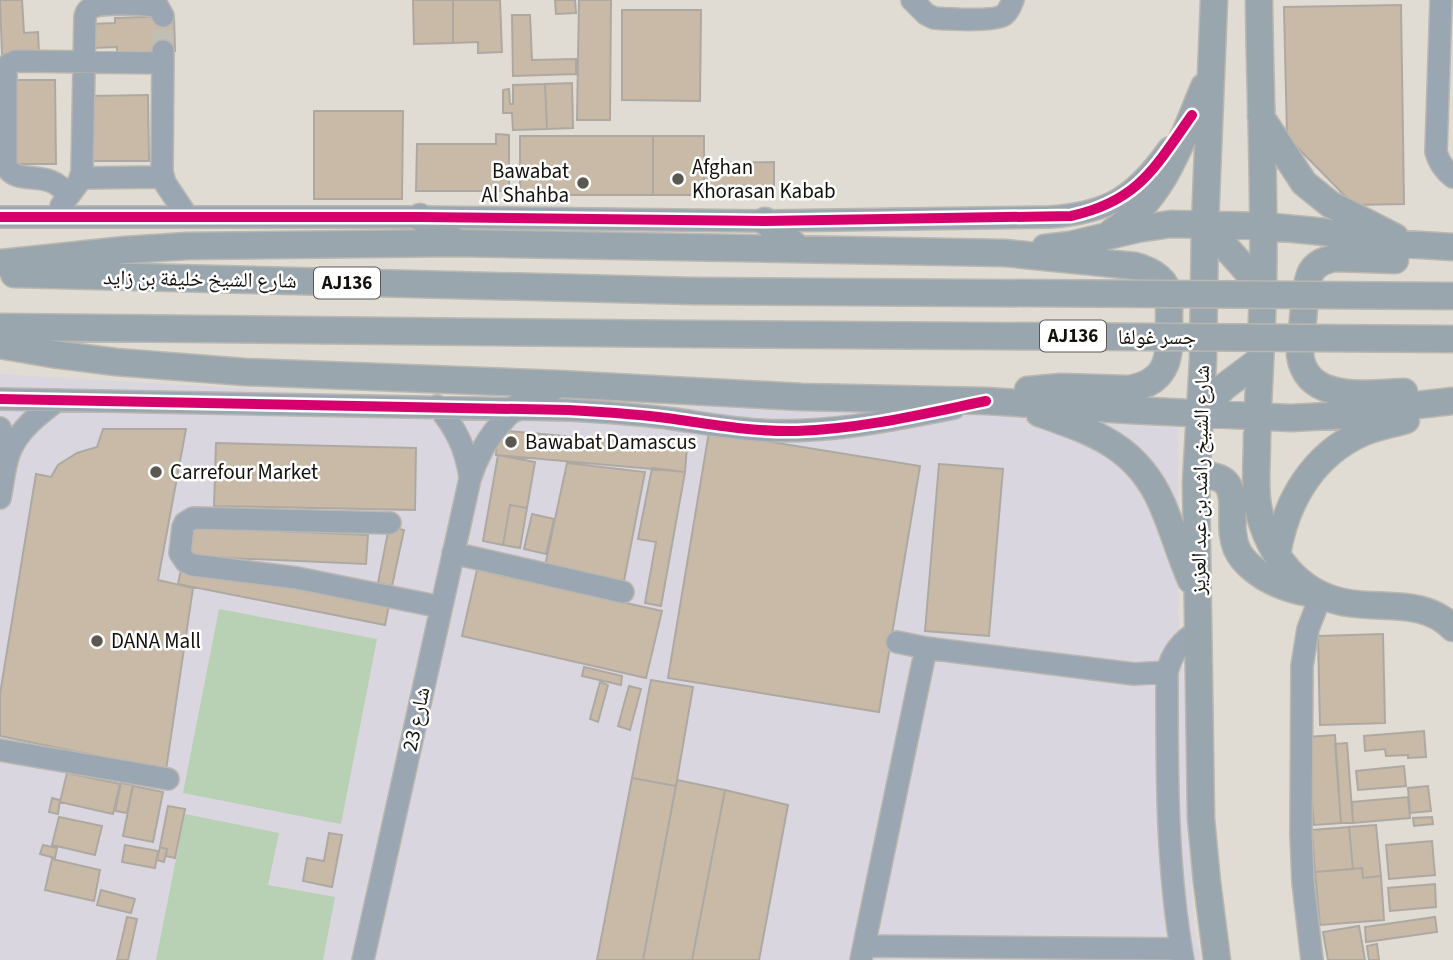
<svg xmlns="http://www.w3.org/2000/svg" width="1453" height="960" font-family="'Source Sans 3','Noto Naskh Arabic',sans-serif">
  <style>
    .commercial { fill: #dad6df }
    .green { fill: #b8d0b3 }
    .building { fill: #c9baa8; stroke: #ada9a2; stroke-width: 2 }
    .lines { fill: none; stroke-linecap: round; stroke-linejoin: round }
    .minor-tunnel { stroke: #c1beb5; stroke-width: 21; stroke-dasharray: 21 10; stroke-linecap: butt }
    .minor-casing { stroke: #bab7b0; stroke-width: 24 }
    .major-casing { stroke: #bab7b0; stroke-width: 29 }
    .minor { stroke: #9aa6b2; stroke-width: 21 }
    .major { stroke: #9aa6ae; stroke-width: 26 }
    .major-bridge-casing { stroke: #bab7b0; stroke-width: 29; stroke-linecap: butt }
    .major-bridge { stroke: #9aa6ae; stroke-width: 26 }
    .cycleway-casing { stroke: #fff; stroke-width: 15 }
    .cycleway { stroke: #d6006c; stroke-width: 10 }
    .poi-dot { fill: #5b5851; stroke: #fff; stroke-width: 2.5 }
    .labels { text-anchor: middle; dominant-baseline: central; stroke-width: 5; stroke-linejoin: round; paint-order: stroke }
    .shield { fill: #fff; stroke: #5a5854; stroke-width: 2 }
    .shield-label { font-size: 19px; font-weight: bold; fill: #13110b }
    .poi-label { font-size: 21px; fill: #13110b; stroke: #fff; text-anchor: start }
    .street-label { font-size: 21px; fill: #13110b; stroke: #fff }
  </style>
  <rect width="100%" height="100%" fill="#e0dcd3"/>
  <path class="commercial" d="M0 374 464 402 1178 416V609L1190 767 1193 922 1201 960H0Z"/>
  <path class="green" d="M219 609 377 639 341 824 183 793Z
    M185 814 279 833 268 885 335 897 323 960H156Z"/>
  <path class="building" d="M0 0H22L24 33 38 32 39 53 2 54Z
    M413 0H453V43L414 44Z
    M453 0H500L502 52 478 53V42L453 43Z
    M555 0H575L576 13 556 14Z
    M579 0H611L610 120H577Z
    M1401 5 1404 204 1354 205 1287 137 1284 7Z
    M622 10H701L700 101 622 100Z
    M512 15H530L532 60 576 59V74L513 76Z
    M174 16 175 51 117 53V47L91 48V24L115 23V18Z
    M13 80H55L56 164H14Z
    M572 83 573 128 547 129 545 84Z
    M545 84 547 129 513 130 512 113H503V90L509 89 510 104H513V85Z
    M148 95 149 161H91L90 96Z
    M314 111H403L402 199H314Z
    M496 134 509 135V191H416L417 144H496Z
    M520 136H653V195H520Z
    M653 136H704V195H653Z
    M774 162V194L704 195V163Z
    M103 429H186L158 580 193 588 166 770 0 736V694L36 474 51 477 58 465 77 453 97 447Z
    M498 430 687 447 685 472 496 455Z
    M709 432 920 466 879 712 668 678Z
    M216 443 416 448 415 510 214 506Z
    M498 455 535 462 527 508 510 505 503 545 483 541Z
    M567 463 645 472 624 581 545 566Z
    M939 464 1003 469 989 636 925 631Z
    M652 468 685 472 661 606 645 603 656 542 638 539Z
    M510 505 527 508 520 548 503 545Z
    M532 514 554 519 546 554 524 549Z
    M185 527 368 535 366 564 183 556Z
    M389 527 404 530 392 586 378 583Z
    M182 565 389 605 385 625 178 584Z
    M477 570 662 611 646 678 462 636Z
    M1383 634 1385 723 1320 725 1318 636Z
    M584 667 622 676 621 685 582 676Z
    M651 680 693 687 676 786 632 778Z
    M600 682 608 685 598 722 590 719Z
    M629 686 641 689 630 730 618 726Z
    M1424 731 1426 757 1408 758V755L1386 756 1385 749 1365 751 1364 736Z
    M1335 735 1341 823 1314 825 1307 737Z
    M1347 743 1353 823H1341L1335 744Z
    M1404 766 1406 786 1358 790 1356 771Z
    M67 773 120 784 113 814 60 802Z
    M632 778 676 786 643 960H597Z
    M677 780 725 790 692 960H643Z
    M121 783 133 785 127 813 115 811Z
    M133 786 163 792 153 842 123 836Z
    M1428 786 1431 811 1410 813 1408 788Z
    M725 790 788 805 759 960H692Z
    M1408 797 1410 818 1353 823 1352 802Z
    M52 798 60 800 58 814 49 812Z
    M168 806 185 809 175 858 166 856 167 849 160 847Z
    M59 817 102 826 95 855 52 845Z
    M1432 817 1433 824 1414 826 1413 818Z
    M1376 825 1381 876 1363 878 1362 868 1353 869 1349 827Z
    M1349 827 1353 869 1315 872 1312 830Z
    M329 833 342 835 332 887 303 881 307 858 324 861Z
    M1432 841 1435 875 1389 879 1386 845Z
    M43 845 57 848 55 858 40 854Z
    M125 845 158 851 155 868 122 862Z
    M160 847 167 849 164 862 157 860Z
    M52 859 100 870 94 901 45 890Z
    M1362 868 1363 878 1381 876 1384 920 1320 925 1315 872Z
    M1435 884 1436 907 1390 911 1388 888Z
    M101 890 135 899 131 913 97 905Z
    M127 917 137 919 128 960H117Z
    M1435 917 1437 932 1366 942 1365 927Z
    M1359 926 1365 960H1328L1323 932Z
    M1377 944 1379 960H1369L1367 946Z"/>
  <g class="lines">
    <path class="minor-tunnel" d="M163 51V16"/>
    <defs>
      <path id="minor" d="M912 0 926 14 934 18C948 19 994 22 1004 15 1009 11 1011 5 1013 0
        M1441 0 1436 152C1439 163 1444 170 1453 177
        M163 51 162 172 165 183 187 216
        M80 178 163 177
        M68 196C49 166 18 188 6 166V71L9 64 16 61 163 63
        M61 206 79 182 82 172 85 17C86 13 86 11 91 8 100 2 146 4 158 7L163 16
        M0 217H420L765 221 1050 217C1109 213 1135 196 1169 148
        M0 399 568 410C603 412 639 414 674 419 702 423 730 428 759 430 825 434 889 421 954 408
        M437 406C456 428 466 449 470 477
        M0 428 9 453
        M0 498C3 484 4 468 9 454 17 431 39 414 58 400
        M390 523 193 518 185 523 183 527 180 553 186 562 193 565 297 578 441 607
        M453 553 623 592
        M897 642 926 648
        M0 750 168 779
        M864 946 1181 949
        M363 960 470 479C479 450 493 428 516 408
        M861 960 926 648 1134 674 1167 672
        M1183 960C1166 865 1167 768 1167 672 1172 653 1181 641 1198 631
        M1312 960 1303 882 1301 834 1302 666 1308 629 1321 595"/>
      <path id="major" d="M1214 0 1205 224 1203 360 1196 482 1201 819 1207 882 1217 960
        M1259 0C1260 96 1265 191 1263 286 1262 338 1258 389 1257 440 1257 459 1255 480 1257 499 1260 527 1275 559 1296 578 1310 591 1329 600 1348 603 1384 609 1425 599 1453 628
        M1261 117 1304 183 1330 204 1395 237
        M420 217 457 243
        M765 221 799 249
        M1205 224 1248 272 1262 298
        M1112 232C1164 199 1182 140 1204 87
        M1045 248 1070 245 1137 229 1171 224 1264 226 1325 232 1372 242 1453 247
        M1395 260 1335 258C1325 260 1316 263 1311 272 1304 285 1302 337 1300 355 1307 404 1369 393 1404 392
        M0 263 125 250 187 246 457 243 1005 253 1135 266C1146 269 1156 273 1163 282 1171 293 1169 306 1169 319 1170 354 1171 382 1129 389L1061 387 1028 390
        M14 274 694 291
        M0 327 693 334
        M0 345 52 354 116 362 245 372 559 384 802 397 986 401 1128 410 1291 418 1347 415 1392 408 1453 401
        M516 408 557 385
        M1039 413C1093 432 1137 446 1162 504 1173 529 1180 555 1191 580
        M1200 413 1224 387 1260 360
        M1196 482C1202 477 1209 475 1216 477 1240 483 1230 517 1233 534 1234 543 1237 552 1243 559 1259 578 1285 589 1309 593
        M1277 555C1285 502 1313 454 1364 432 1377 427 1392 424 1406 420"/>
    </defs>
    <use href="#minor" class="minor-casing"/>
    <use href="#major" class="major-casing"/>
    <use href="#minor" class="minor"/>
    <use href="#major" class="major"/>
    <defs>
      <path id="major-bridge" d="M694 291 1453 296
        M693 334 1453 339"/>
    </defs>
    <use href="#major-bridge" class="major-bridge-casing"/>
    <use href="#major-bridge" class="major-bridge"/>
    <defs>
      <path id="cycleway" d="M0 217H420L765 221 1071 216C1139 201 1155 167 1192 115
        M0 399 568 410C604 412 639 414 674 419 715 425 755 432 797 431 861 429 923 414 986 401"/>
    </defs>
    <use href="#cycleway" class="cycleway-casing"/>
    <use href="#cycleway" class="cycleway"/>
  </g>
  <g class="poi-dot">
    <circle cx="678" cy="179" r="7"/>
    <circle cx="583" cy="183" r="7"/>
    <circle cx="511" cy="442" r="7"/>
    <circle cx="156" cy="472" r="7"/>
    <circle cx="97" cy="641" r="7"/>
  </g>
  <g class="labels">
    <g class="shield">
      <rect x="314" y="267.5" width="66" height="31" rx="5"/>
      <rect x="1040" y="320.5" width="66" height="31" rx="5"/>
    </g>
    <g class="shield-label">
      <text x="347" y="283">AJ136</text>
      <text x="1073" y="336">AJ136</text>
    </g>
    <g class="poi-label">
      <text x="692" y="167">Afghan<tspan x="692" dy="24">Khorasan Kabab</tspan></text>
      <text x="569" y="171" text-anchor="end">Bawabat<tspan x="569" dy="24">Al Shahba</tspan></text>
      <text x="525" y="442">Bawabat Damascus</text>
      <text x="170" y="472">Carrefour Market</text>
      <text x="111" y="641">DANA Mall</text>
    </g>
    <g class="street-label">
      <text transform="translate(200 279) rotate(1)">شارع الشيخ خليفة بن زايد</text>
      <text x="1157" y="337">جسر غولفا</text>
      <text transform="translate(1200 480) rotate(-89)">شارع الشيخ راشد بن عبد العزيز</text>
      <text transform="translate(416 719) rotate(-78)">شارع 23</text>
    </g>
  </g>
</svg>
